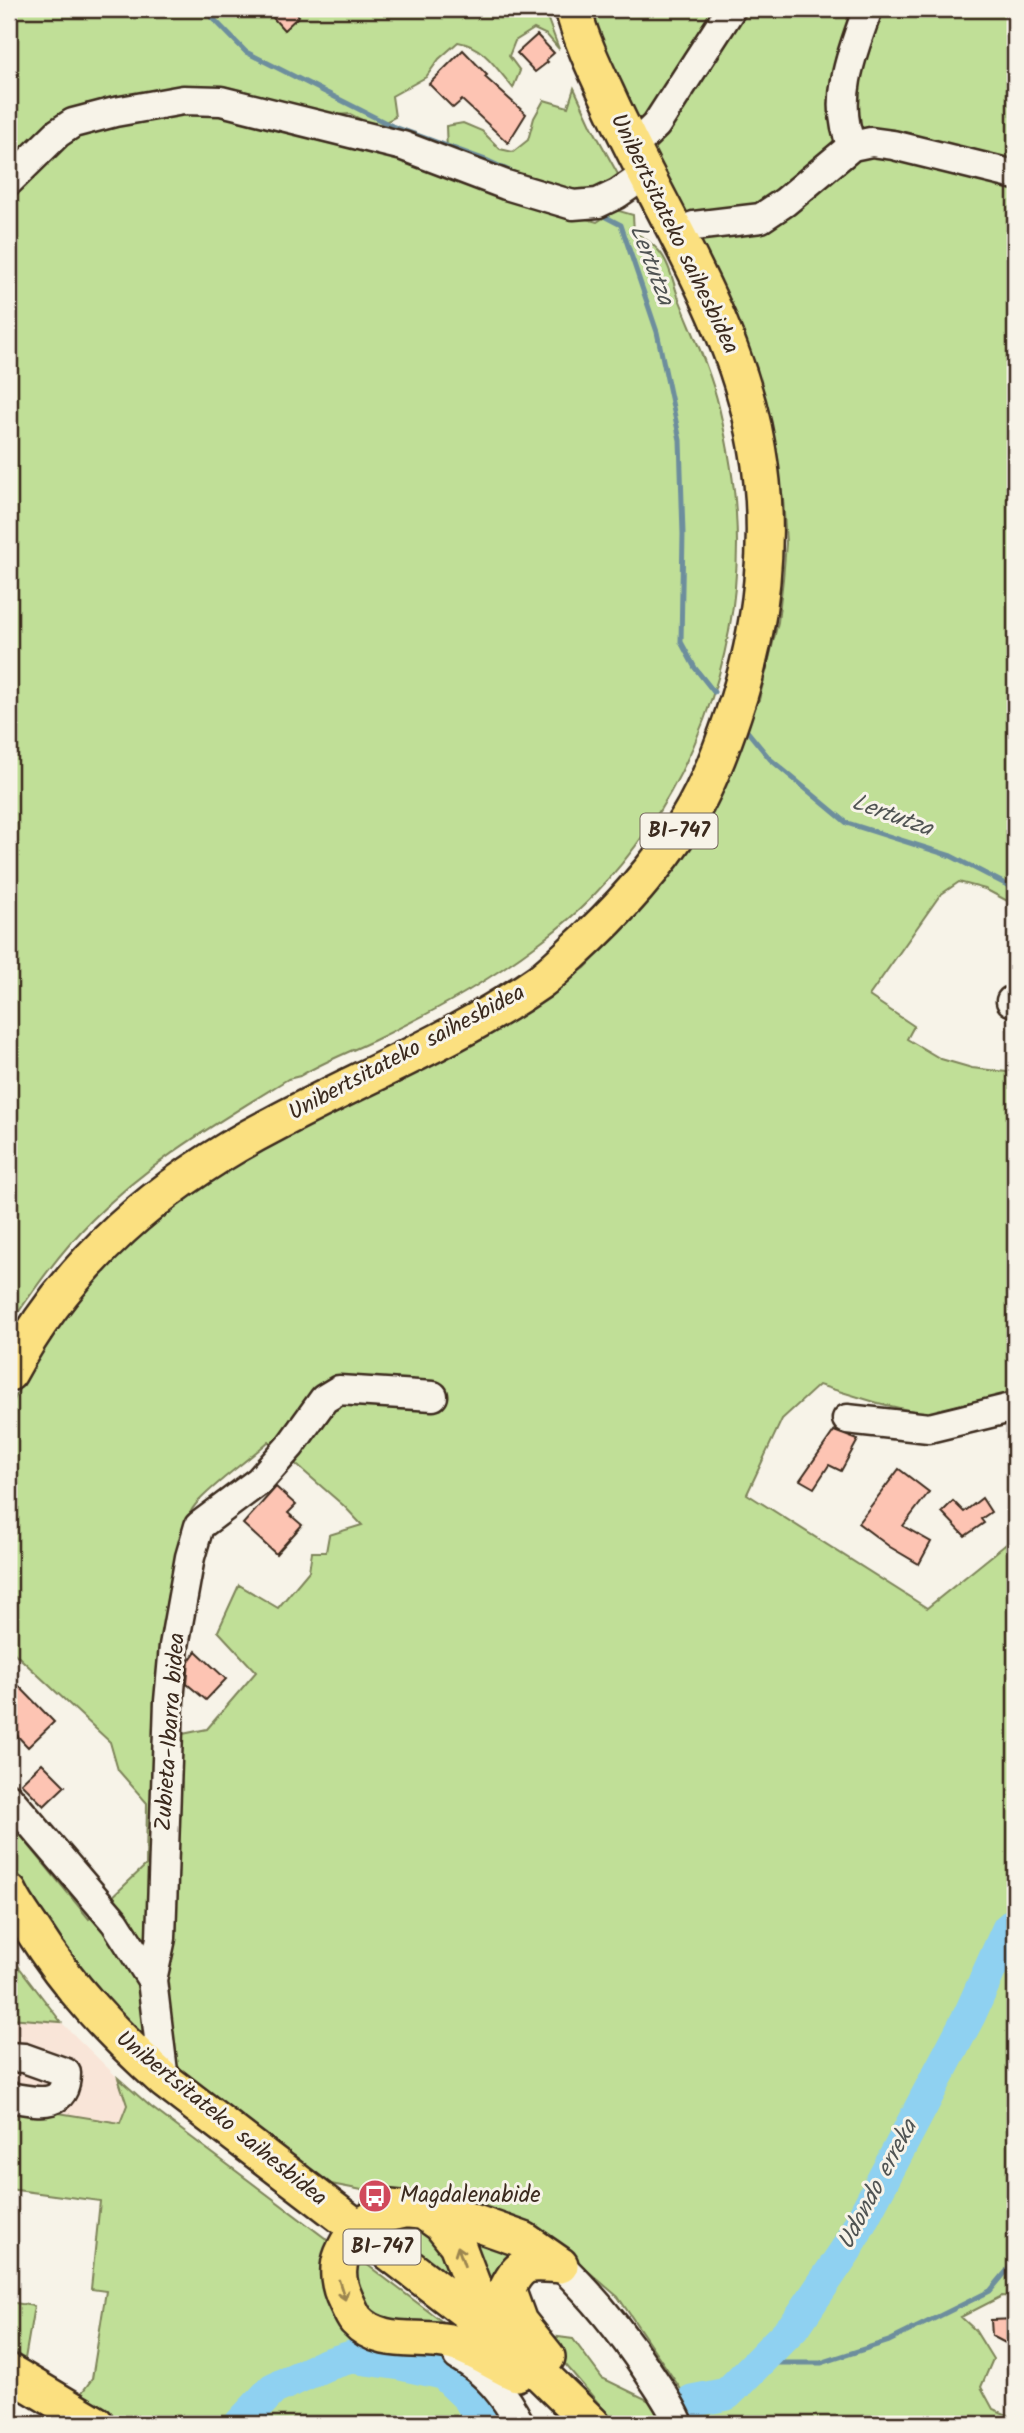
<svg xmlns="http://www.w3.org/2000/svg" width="1024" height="2433" font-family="Kalam,sans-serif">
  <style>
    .built { fill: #f9e5d8 }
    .green { fill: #c0df97; stroke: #7e845a; stroke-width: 2; fill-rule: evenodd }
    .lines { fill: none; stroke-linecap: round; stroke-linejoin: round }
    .stream { stroke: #6d8e9d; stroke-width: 5 }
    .river { stroke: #8fd1f1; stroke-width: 33 }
    .building { fill: #fdc4b3; stroke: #3b2a1e; stroke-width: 2 }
    .minor-casing { stroke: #3b2a1e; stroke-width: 33 }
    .major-casing { stroke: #3b2a1e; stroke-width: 40 }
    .minor { stroke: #f7f3e8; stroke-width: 28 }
    .major { stroke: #fbe080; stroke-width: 35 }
    .oneway { stroke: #9b854f }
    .labels { text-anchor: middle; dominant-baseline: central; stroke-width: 6; stroke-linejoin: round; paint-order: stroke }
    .shield { fill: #f7f3e8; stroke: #73665b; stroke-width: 2 }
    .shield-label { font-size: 21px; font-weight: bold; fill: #3b2a1e }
    .street-label { font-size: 23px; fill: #3b2a1e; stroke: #f7f3e8 }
    .poi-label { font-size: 23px; fill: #3b2a1e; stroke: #f7f3e8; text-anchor: start }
    .water-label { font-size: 24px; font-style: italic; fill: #505453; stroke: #f7f3e8 }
  </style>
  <rect width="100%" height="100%" fill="#f7f3e8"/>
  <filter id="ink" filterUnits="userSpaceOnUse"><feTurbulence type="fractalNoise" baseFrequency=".0143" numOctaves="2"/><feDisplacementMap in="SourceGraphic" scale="14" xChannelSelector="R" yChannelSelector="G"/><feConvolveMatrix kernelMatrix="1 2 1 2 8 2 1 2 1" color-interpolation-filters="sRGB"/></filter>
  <g filter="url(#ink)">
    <path class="built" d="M9 2018 61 2022 118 2078 127 2105 120 2123 9 2105Z"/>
    <path class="green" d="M9 9H544L559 49 547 35 534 29 515 41 509 56 520 71 513 88C497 69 484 46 458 42L439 59 426 77 392 96 395 117 376 127 350 114 318 116 87 103 54 124 9 166Z
      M584 9H1015V905L985 889 959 882 940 895 869 996 914 1026 907 1039 941 1059 972 1068 1015 1073V1394L929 1415 878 1403 819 1385 782 1419 747 1494 927 1608 1015 1537V2297L1002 2296 961 2317 975 2330 993 2359 981 2387 993 2409 1015 2418V2424H704L701 2414 682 2391 618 2297 581 2265 546 2239 388 2195 331 2184 309 2172 178 2075 114 2016 21 1884 9 1860V1821L89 1919 146 1865 147 1803 118 1770 110 1742 9 1648V1412L21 1384 57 1320 110 1254 178 1194 535 1003 585 968 655 894 679 860 759 700 778 622 783 579 786 543 783 498 775 455 654 162ZM269 1441 344 1506 362 1525 329 1535 326 1552H312L309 1571 278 1608 239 1585 218 1631 256 1672 207 1729 153 1740C152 1698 170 1532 196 1504 217 1481 246 1462 269 1441Z
      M574 88 592 127 620 178 599 191 579 193 447 152 446 126 463 123 482 131 500 149 513 152 528 140 534 118 544 100 568 107Z
      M195 107 394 154 550 209 597 222 616 210 633 215 634 232C643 237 652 243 659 251 669 262 673 282 678 296 692 332 710 369 719 407 727 442 734 477 736 513 745 653 690 796 593 896 565 926 517 960 482 982 448 1004 410 1023 373 1041 349 1052 323 1062 300 1076L288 1079C220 1121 149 1162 92 1220 60 1252 34 1289 9 1326V191L63 139Z
      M9 1954 61 2022 9 2018Z
      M118 2078 151 2107 325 2238 332 2247V2290L422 2354 446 2362 490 2396 505 2424H127L80 2395 92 2379 106 2291 91 2289 100 2201 9 2189V2105L120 2123 127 2105Z
      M424 2222 469 2294 373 2225Z
      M474 2229 522 2251 502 2263 488 2281 473 2266Z
      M353 2254 461 2336 365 2318 349 2268Z
      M9 2302 34 2306 25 2359 9 2349Z
      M551 2336 573 2339 602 2378 658 2405 667 2424H616L554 2351Z"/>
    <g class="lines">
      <path class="stream" d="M204 9 246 52 392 126 486 160 516 174
        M598 213 621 225 657 332 680 440 683 534 681 642 695 668 714 692
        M743 726 770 759 847 823 951 856 1015 889
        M758 2363H821L889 2341 990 2291 1015 2261"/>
      <path class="river" d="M692 2401 727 2394 796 2324 846 2250 970 2014 1008 1929 1015 1923
        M240 2424 273 2389 325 2365 351 2357 401 2364 443 2373 469 2398 483 2424"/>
    </g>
    <path class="building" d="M265 9H292L299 16 284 30Z
      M537 35 554 53 546 60 548 62 535 72 517 53Z
      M463 50 487 75 485 77 526 114 508 143 462 100 453 108 429 84Z
      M834 1431 858 1440 841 1471 829 1465 814 1488 800 1480Z
      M899 1469 929 1492 903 1526 931 1542 919 1564 890 1547 858 1523Z
      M276 1487 296 1505 288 1513 302 1525 276 1554 243 1524Z
      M982 1498 991 1512 981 1519 984 1523 965 1536 942 1512 953 1501 964 1512Z
      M196 1651 226 1679 206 1700 187 1684 189 1661Z
      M16 1683 54 1722 28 1747 9 1727V1690Z
      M42 1763 65 1786 44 1806 21 1783Z
      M1015 2319V2348L992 2336 991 2320Z"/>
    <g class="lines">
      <defs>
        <path id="minor" d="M852 146C832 102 852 52 868 9
          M632 148 656 125 731 9
          M9 181 58 133 73 123 115 112 183 100 221 101 403 146 506 185 573 205 598 203 617 194 633 183
          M677 232 694 226 761 218 785 202 852 146 871 142 893 145 1015 175
          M1011 1001 1015 1002
          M847 1419 929 1428 1015 1407
          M9 1798 115 1922 152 1980 164 2080
          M152 1980 161 1938 169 1701 174 1646 190 1557 199 1526 259 1481 290 1446 324 1399 339 1390 433 1396
          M9 2057 24 2058 66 2073C66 2111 35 2101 9 2097
          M560 2265C594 2297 623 2334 649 2373 660 2390 672 2406 679 2424
          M458 2356C487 2372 505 2396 520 2424"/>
        <path id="major" d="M9 1373C70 1260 160 1183 274 1124 362 1077 457 1039 539 982 550 974 561 963 572 953 614 915 656 869 687 820 707 788 721 751 733 715 762 631 773 535 757 446 735 319 661 214 609 99 595 69 581 40 573 9
          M9 1892C15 1905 24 1917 32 1929 69 1988 112 2033 164 2080L513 2347 592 2424
          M380 2207 450 2214 524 2240 560 2265
          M404 2210C372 2217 356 2222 342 2255 336 2270 339 2287 346 2301 349 2307 352 2315 356 2320 381 2348 423 2334 454 2343 474 2348 497 2365 517 2373
          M424 2212 441 2224 457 2244 479 2302 496 2321
          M547 2357 519 2322 507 2289C522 2259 530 2263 560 2265
          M9 2372 96 2424"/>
      </defs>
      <use href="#minor" class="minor-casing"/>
      <use href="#major" class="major-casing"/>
      <use href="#minor" class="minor"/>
      <use href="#major" class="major"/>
    </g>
    <defs><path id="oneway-shaft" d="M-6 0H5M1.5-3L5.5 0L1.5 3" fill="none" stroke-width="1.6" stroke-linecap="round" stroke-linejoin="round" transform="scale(1.75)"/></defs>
    <g class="oneway">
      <use href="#oneway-shaft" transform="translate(461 2256) rotate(-109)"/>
      <use href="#oneway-shaft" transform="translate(342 2290) rotate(72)"/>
    </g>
  </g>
  <defs>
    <symbol id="bus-disc" viewBox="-11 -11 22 22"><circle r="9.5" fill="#d1495b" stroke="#f7f3e8"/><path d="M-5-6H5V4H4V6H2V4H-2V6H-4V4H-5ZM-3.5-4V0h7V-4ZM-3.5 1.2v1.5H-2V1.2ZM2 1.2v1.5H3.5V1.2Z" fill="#fff"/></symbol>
  </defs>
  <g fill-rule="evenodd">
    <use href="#bus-disc" x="356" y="2177" width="38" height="38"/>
  </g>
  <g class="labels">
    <g class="shield">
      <rect x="640.5" y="813.5" width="77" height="35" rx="5"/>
      <rect x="343.5" y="2229.5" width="77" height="35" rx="5"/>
    </g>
    <g class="shield-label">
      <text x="679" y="831">BI-747</text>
      <text x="382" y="2247">BI-747</text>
    </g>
    <g class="street-label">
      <text transform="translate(674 234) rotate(64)">Unibertsitateko saihesbidea</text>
      <text transform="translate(407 1053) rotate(-28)">Unibertsitateko saihesbidea</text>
      <text transform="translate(171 1732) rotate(-86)">Zubieta-Ibarra bidea</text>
      <text transform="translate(221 2119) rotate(39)">Unibertsitateko saihesbidea</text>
    </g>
    <g class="poi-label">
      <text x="400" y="2196">Magdalenabide</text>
    </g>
    <g class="water-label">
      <text transform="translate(651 265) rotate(69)">Lertutza</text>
      <text transform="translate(892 816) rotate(20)">Lertutza</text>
      <text transform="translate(878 2185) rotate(-62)">Udondo erreka</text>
    </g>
  </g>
  <rect width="1024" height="2433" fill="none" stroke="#f7f3e8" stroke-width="35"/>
  <rect x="18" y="18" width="989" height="2398" fill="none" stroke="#3b2a1e" stroke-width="2.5" filter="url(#ink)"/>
</svg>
